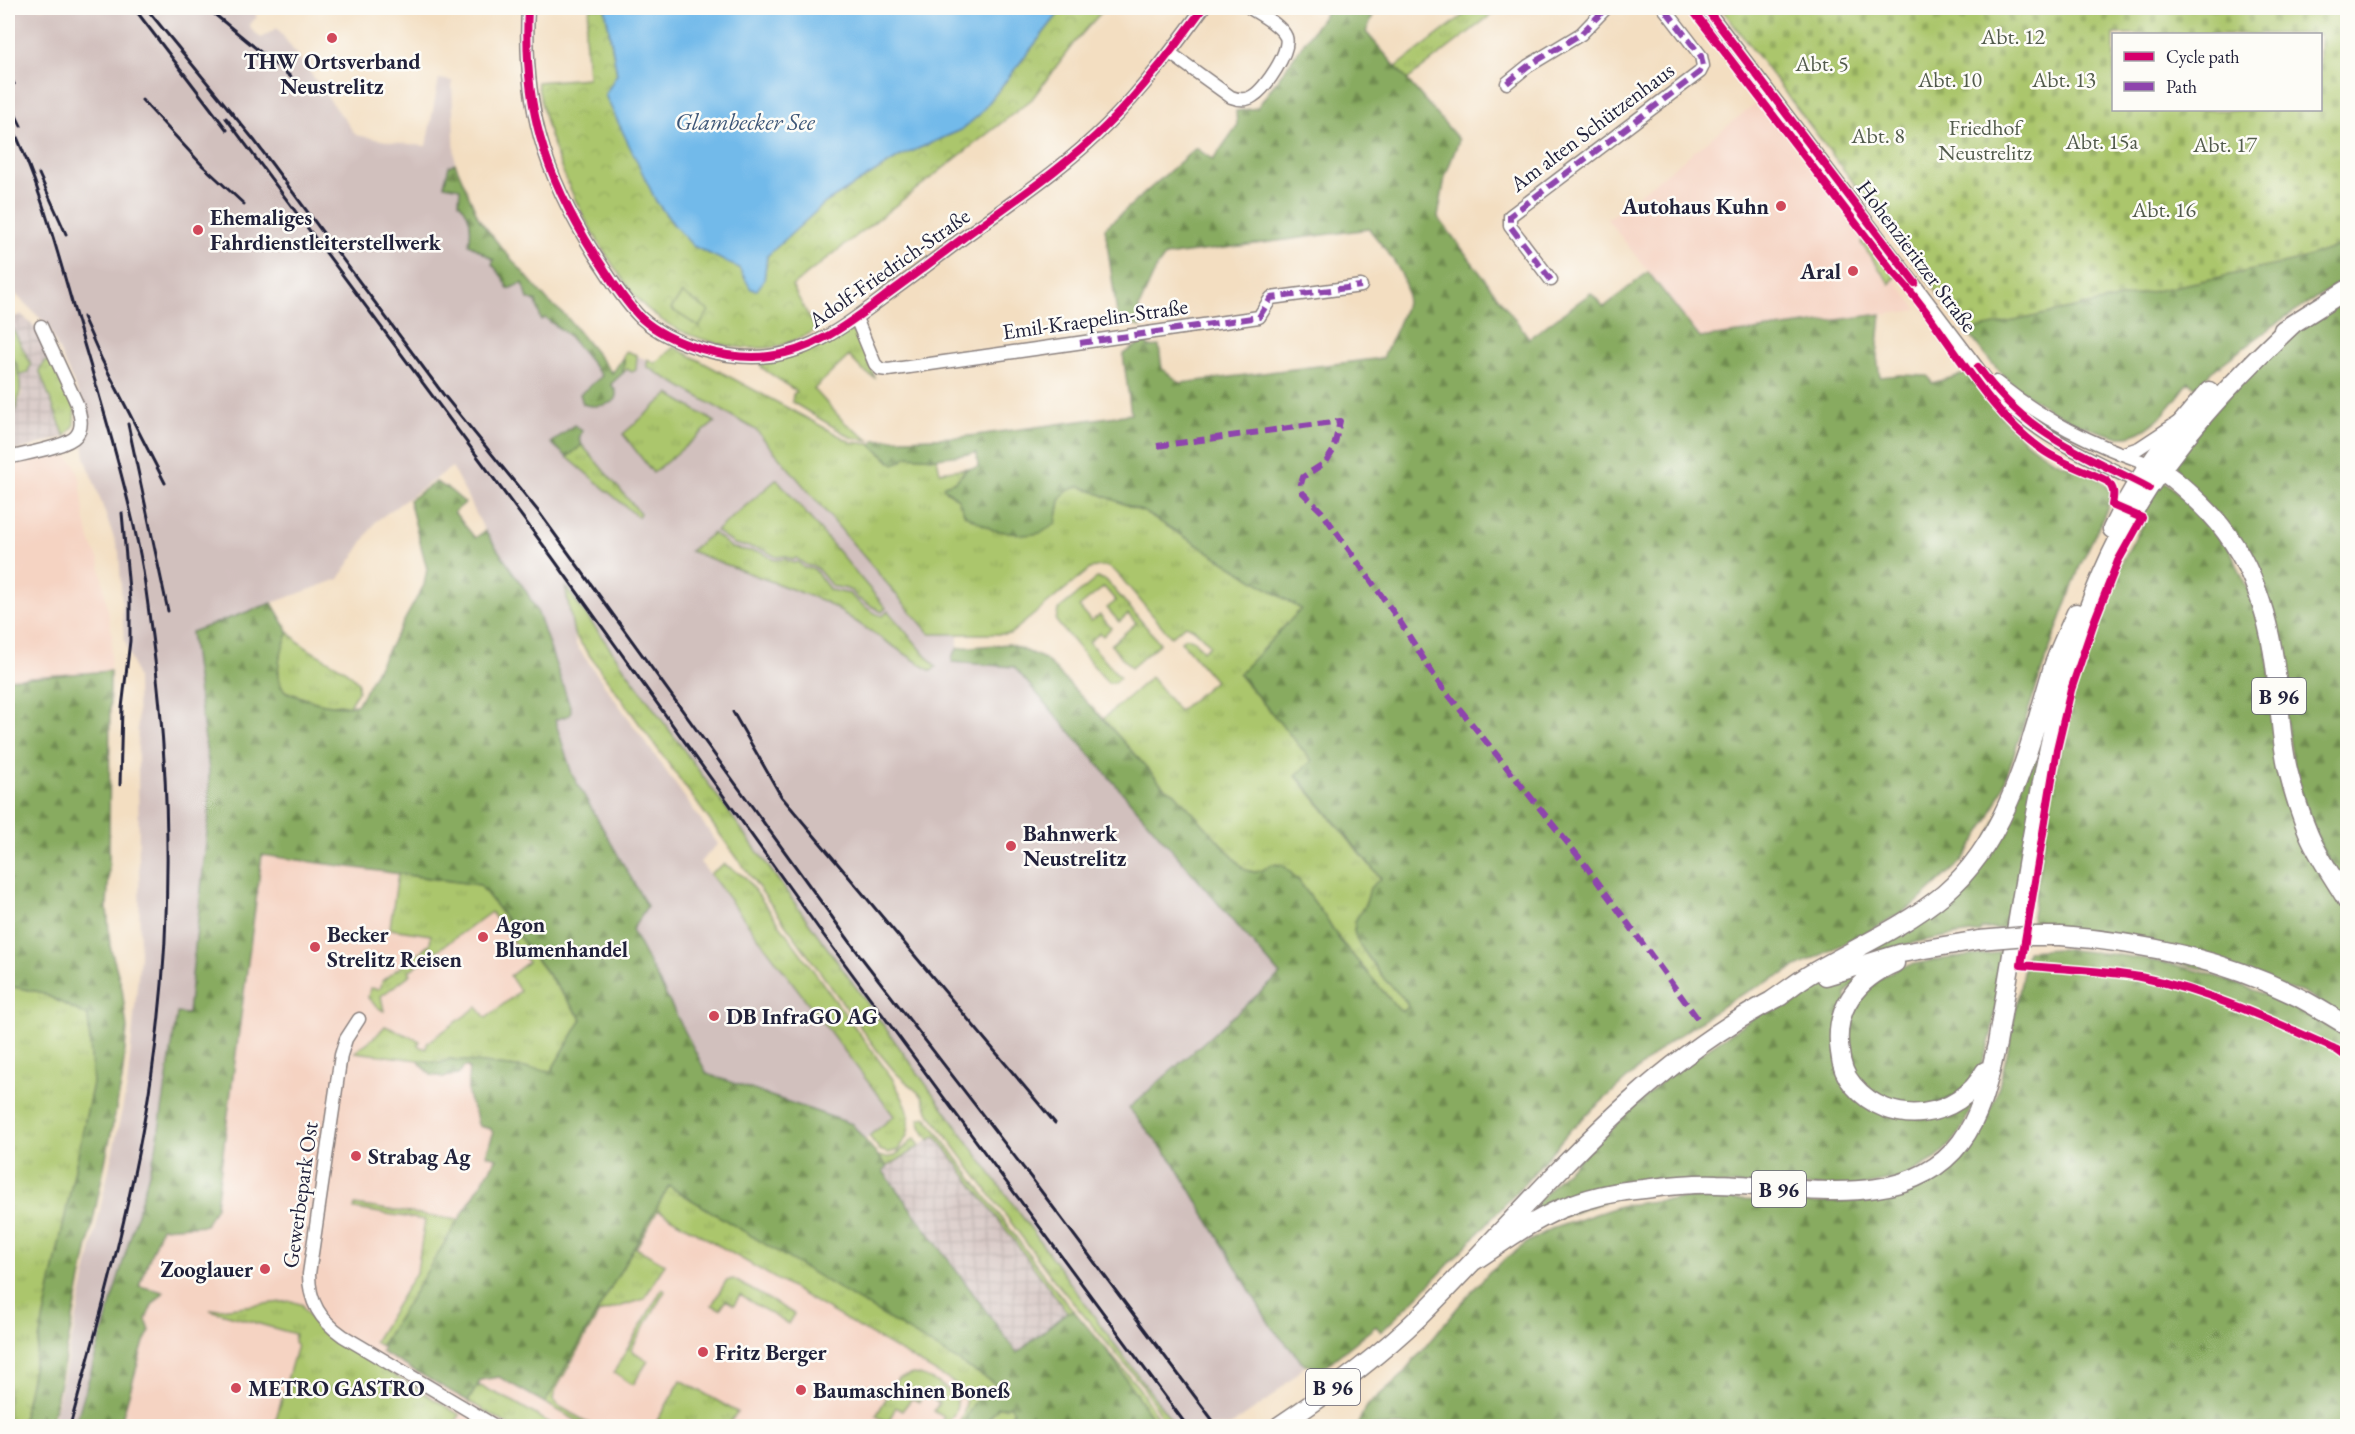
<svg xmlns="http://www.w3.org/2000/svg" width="2355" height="1434" font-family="'EB Garamond',serif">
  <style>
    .built { fill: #f5d3c2 }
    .industrial { fill: url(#industrial-grid) }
    .railway { fill: #d1c0bd }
    .grass { fill: url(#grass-tufts); stroke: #667454; stroke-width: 1.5 }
    .forest { fill: url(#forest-firs); stroke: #55664e; stroke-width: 1.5 }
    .cemetery { fill: url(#cemetery-stones); stroke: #667454; stroke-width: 1.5; fill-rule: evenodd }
    .park { fill: url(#park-crowns); stroke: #667454; stroke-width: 1.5 }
    .garden { fill: #abc66c; stroke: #667454; stroke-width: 1.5 }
    .water { fill: #72baea; stroke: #4a6e92; stroke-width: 1.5 }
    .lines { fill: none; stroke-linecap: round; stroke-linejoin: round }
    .street-casing { stroke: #8a807e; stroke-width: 15 }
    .primary-casing { stroke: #8a807e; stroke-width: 21 }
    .street { stroke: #fff; stroke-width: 12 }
    .primary { stroke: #fff; stroke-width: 18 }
    .rail { stroke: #22223b; stroke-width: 3 }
    .primary-bridge-casing { stroke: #8a807e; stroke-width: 21; stroke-linecap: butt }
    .primary-bridge { stroke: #fff; stroke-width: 18 }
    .quiet { stroke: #8e44ad; stroke-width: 6; stroke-dasharray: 12 6; stroke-linecap: butt }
    .cycleway-casing { stroke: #fdfcf7; stroke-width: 11 }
    .cycleway { stroke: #d6006c; stroke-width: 8 }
    .poi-dot { fill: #d1495b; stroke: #fdfcf7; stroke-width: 2 }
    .labels { text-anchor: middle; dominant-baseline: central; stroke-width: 5; stroke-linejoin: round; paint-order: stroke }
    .shield { fill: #fdfcf7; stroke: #646373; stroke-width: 1.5 }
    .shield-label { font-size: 21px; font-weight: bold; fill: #22223b }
    .park-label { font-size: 22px; fill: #525b4c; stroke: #fdfcf7 }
    .poi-label { font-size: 22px; font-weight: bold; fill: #22223b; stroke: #fdfcf7; text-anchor: start }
    .street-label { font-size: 22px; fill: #22223b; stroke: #fdfcf7 }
    .water-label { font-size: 24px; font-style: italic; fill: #3e5778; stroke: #fdfcf7 }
  </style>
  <defs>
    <pattern id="industrial-grid" width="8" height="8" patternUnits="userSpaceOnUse" patternTransform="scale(1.5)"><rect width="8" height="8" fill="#d1c0bd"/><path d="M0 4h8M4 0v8" fill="none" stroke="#b3a5a3"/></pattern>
    <pattern id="grass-tufts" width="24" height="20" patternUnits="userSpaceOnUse" patternTransform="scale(1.5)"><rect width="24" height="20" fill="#abc66c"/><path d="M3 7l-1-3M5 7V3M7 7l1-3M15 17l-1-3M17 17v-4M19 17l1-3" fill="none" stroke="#93aa5e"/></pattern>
    <pattern id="forest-firs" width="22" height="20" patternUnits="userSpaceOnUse" patternTransform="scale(1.5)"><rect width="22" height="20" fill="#88ab60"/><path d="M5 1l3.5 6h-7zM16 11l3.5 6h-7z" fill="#6f8b50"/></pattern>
    <pattern id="cemetery-stones" width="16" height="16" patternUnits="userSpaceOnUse" patternTransform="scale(1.5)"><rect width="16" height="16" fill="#abc66c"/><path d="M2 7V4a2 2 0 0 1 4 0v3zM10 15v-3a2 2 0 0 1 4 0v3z" fill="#93aa5e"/></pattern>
    <pattern id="park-crowns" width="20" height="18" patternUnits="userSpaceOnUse" patternTransform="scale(1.5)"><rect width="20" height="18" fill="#abc66c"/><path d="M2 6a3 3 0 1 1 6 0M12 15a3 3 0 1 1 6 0" fill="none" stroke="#93aa5e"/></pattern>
  </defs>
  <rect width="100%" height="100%" fill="#fdfcf7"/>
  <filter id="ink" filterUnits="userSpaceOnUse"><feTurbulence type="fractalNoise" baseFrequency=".0167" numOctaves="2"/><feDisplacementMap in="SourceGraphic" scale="12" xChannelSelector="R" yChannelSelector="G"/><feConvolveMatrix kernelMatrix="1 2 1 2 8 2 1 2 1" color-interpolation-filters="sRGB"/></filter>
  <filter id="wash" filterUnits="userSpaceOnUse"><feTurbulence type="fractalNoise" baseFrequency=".008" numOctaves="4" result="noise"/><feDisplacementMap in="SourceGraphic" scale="24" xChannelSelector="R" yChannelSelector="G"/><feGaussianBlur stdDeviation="1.35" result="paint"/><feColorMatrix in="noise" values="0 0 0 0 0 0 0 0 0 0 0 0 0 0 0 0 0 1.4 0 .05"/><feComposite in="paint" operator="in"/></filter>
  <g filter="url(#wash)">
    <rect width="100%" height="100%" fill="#f3dec1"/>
    <path class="built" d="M1759 101 1918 310 1700 338 1607 219Z
      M53 454 67 457 75 464 80 478 85 521 91 543 99 560 112 635 110 671 8 679V464Z
      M262 855 480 885 582 1020 381 1346 384 1348 382 1351 468 1401 481 1380 499 1377 669 1186 905 1329 1004 1426H99L146 1325 148 1312 163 1292 139 1286 161 1228 206 1225 216 1205Z"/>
    <path class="industrial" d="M21 314 42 335 53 361 39 370 65 437 8 453V432L22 393 19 376 27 373 31 364 8 320Z
      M936 1135 1067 1312 1017 1354 882 1170Z"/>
    <path class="railway" d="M8 8H252L257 17 250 24 251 29 261 38 277 28 356 135 392 142 426 146 439 79 452 81 455 163 479 218 501 247 548 301 566 316 612 373 626 351 655 363 674 347 851 442 870 444 987 634 958 635V648L953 655 952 662 1014 667 1280 975 1129 1108 1175 1164 1272 1328 1305 1365 1300 1371 1268 1400 1230 1426H1176L1110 1338 565 588 576 645 718 844 700 862 894 1116 865 1139 852 1124 707 1074 632 930 647 906 572 774 555 719 526 591 485 531 452 467 376 521 339 579 191 632 209 771V813L188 1014 176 1013 156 1149 75 1426H55L54 1420 127 1087 140 956 137 678 124 638 119 552 85 457 83 444 87 433 88 423 82 402 48 326 8 287Z"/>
    <path class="grass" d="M1473 8H1500L1407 80 1396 67Z
      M1866 239 1895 276 1890 284 1861 243Z
      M8 320 31 364 27 373 19 376 18 366 8 351Z
      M848 329 858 334 875 378 863 371 849 356 814 389 844 422 869 440 852 438 792 402 793 394 797 392 762 368 760 362Z
      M674 347 851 442 870 444 890 462 902 461 905 456 937 458 940 472 967 468 956 481 944 485 946 491 958 499 965 515C995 525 1029 547 1056 523L1060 501 1066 491 1080 486 1146 513 1301 609 1239 675 1313 761 1296 776 1381 879C1368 890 1372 892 1364 906 1360 914 1354 922 1354 931 1356 943 1379 973 1387 982 1395 990 1405 997 1408 1007L1404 1011 1399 1010 1339 939 1328 921 1299 881 1283 865 1272 864C1262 871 1256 875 1244 869L1174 792 1165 788 1103 719 1151 677 1179 711 1215 681 1181 641 1186 637 1195 641 1203 651 1210 645C1203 638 1195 627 1185 625L1171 637 1117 573C1108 565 1100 564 1090 569L1010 634H930L756 430 647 367V359L655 363Z
      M626 351 637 355 636 370 632 372 627 369 623 373 624 361 622 359Z
      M45 361H53L75 407 74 426 65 437 39 370Z
      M669 394 715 422 653 473 623 434Z
      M582 445 640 513 638 517 567 457Z
      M777 479 886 608 882 612 857 598 853 592 847 589 832 586 816 567 806 565 796 558 793 560 785 556 776 557 764 550 734 544 716 531Z
      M713 533 732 548 763 553 774 560 785 559 793 563 798 562 804 568 814 569 830 590 850 594C855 601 875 615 883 616L888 611 936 667 931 671 826 602 690 551Z
      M1097 578 1106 580 1160 643 1131 668 1111 645 1136 623 1128 614 1119 622 1107 608 1116 601 1104 587 1079 607 1091 621 1100 615 1111 628 1103 636 1100 633 1089 642 1120 678 1114 683H1108L1056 621 1058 610Z
      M565 586 1110 1338 1176 1426H1167L1143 1386 1054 1280 929 1113 922 1096 896 1073 880 1054 574 634Z
      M289 632C308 656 339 660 358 682V691L349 706 340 704 326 706 285 691 280 684 278 663 283 646Z
      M724 864 745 877 892 1078 906 1105 909 1116V1127L907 1136 898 1150 888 1153 880 1150 869 1136 894 1116 710 874Z
      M398 874 480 885 582 1020 551 1071 450 1059 441 1063 355 1052 377 1035 385 1026 420 1041 418 1046 426 1049 427 1043 477 1007 486 1018 520 991 510 976 528 962 491 912 409 971 411 974 381 996 384 1011C379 1010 372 1002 368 998L370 988 378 989 381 987 382 981 430 944 431 935 391 929 390 927Z
      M8 986 40 992 88 1016 93 1083 21 1426H8Z
      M926 1117 1051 1284 1074 1311 1067 1312 936 1136 929 1140 922 1129 919 1119Z
      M915 1138 920 1146 887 1167 878 1156C896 1162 903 1147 915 1138Z
      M669 1186 997 1384 994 1388 981 1391 961 1426H957C966 1411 971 1398 956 1384L658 1210 636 1248 665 1264 644 1299 599 1313 555 1391 553 1399 559 1406 594 1426H586L545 1403Z
      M355 1205 459 1220 381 1346 374 1342 417 1271 425 1220 354 1209Z
      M733 1279 789 1311 794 1314 788 1324 740 1295 734 1305 726 1300 720 1309 712 1305 726 1281Z
      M662 1289 665 1291 631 1350 648 1361 633 1385 614 1372Z
      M291 1301 303 1305V1308L324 1332 460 1415 453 1426H274L297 1345 294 1342 295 1334 210 1310Z
      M1106 1349 1139 1388 1163 1426H1157Z
      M914 1374C927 1376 957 1390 957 1404 957 1412 950 1420 946 1426H939L944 1417 934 1411 939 1403 924 1394 919 1402 912 1398 902 1411 896 1407 888 1422 876 1416 898 1378Z
      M681 1380 737 1412 728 1426H654Z
      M478 1385 514 1402 555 1426H510L468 1401Z
      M1010 1404 1014 1411 1004 1426H983L998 1407H1006Z"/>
    <path class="forest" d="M1329 8H1376L1366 32 1459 140 1445 177 1438 217 1529 338 1591 293 1604 307 1648 272 1700 338 1881 314 1877 357 1880 377 1900 375 1928 376 1932 383 1968 373C1995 410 2017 443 2060 463 2076 470 2103 476 2111 492L2108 507 2080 566 2042 670 2002 790 1988 821 1963 860 1914 905 1875 928 1733 999 1664 1046 1571 1129 1526 1182 1434 1280 1381 1332 1376 1326 1323 1368 1305 1365 1272 1328 1175 1164 1129 1108 1280 975 1014 667 952 662 953 655 958 648 1009 644 1045 659 1103 719 1165 788 1174 792 1244 869C1256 875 1262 871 1272 864L1283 865 1299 881 1328 921 1339 939 1399 1010 1404 1011 1408 1007 1406 1001 1385 980 1358 943 1354 931 1356 919 1366 903 1370 888 1381 878 1296 775 1312 761 1239 674 1301 609 1146 513 1080 486 1066 491 1060 501 1056 523 1041 533 1024 535 993 530 965 515 958 499 943 487 944 485 956 481 967 469 978 467 977 453 937 458 906 456 902 461 894 464 870 444 874 443V440L962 437 1131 414 1123 354 1145 340 1147 339 1148 347 1159 346 1162 369 1181 383 1383 358C1388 345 1407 309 1407 297 1407 272 1384 248 1369 229L1165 256 1157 267 1139 307 1141 327 1118 321 1105 228 1196 148 1213 160 1237 126 1236 111 1257 108Z
      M455 163 479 219 501 247 548 301 566 316 612 373 622 359 624 361 623 373 611 384 616 391V399C609 406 592 408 583 404L580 394 602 376 568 335 545 318 541 320 536 301 528 299 523 283 508 289 503 278 492 264 494 260 469 244C472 229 471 213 459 203L460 188 444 185 449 166Z
      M2347 243V278L2284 318 2211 372 2196 388 2189 382C2174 401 2157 428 2132 435 2118 439 2106 433 2092 429 2055 416 2018 393 1992 363 1983 353 1975 341 1966 331L2295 261Z
      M2347 296V891L2322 848 2296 780 2263 583 2180 477 2176 462 2210 414 2287 338Z
      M574 425 582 431 579 439 582 445 567 457 551 443Z
      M436 482 450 490 465 503 454 512 475 538 485 531 526 591 538 613 571 709 570 715 555 720 572 774 647 906 632 930 707 1074 852 1124 887 1167 883 1171 1017 1353 1067 1312 1074 1311 1106 1349 1157 1426H1004L1014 1411 1010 1405 1006 1407H998L983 1426H961L981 1391 986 1388H994L996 1384 669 1186 545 1403 499 1377 481 1380 468 1401 381 1352 383 1348 381 1346 497 1158 486 1155 493 1134 491 1129 479 1126C476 1121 477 1116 475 1112 465 1095 468 1087 469 1067H464L458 1075 443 1077 431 1075 419 1062 420 1060 441 1063 449 1059 551 1071 582 1019 480 885 262 855 216 1206 206 1225 161 1228 139 1286 164 1292 152 1305 146 1319 150 1331 144 1342 120 1426H75L156 1149 177 1013 188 1014 209 813V771L191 632 272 603 289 632C283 645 271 678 284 690 289 695 300 697 306 699 323 705 340 707 357 705L424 585 427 569 409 500Z
      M2162 482H2166L2225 538 2265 629 2278 739 2347 910V1018L2301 992 2030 928C2052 794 2070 638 2145 522L2141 514Z
      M110 671 109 867 107 907 110 946 122 988 127 1029 122 1080 51 1426H21L93 1083 88 1016 40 992 8 986V679Z
      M2053 698 2011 928 1981 929 1980 932C1936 937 1896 945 1855 959L1968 881Z
      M2058 949C2173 957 2248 978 2347 1038V1426H1357L1365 1408 1402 1375 1458 1307 1490 1271 1528 1242 1551 1229 1620 1206 1655 1201 1691 1198 1813 1203 1882 1200 1922 1186 1951 1167 1965 1152 1980 1131 1996 1097 2008 1050 2027 951Z
      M2005 952 1991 1036 1983 1062 1973 1081 1954 1097 1921 1109 1881 1100 1852 1073 1843 1044 1853 1002 1864 987 1900 967 1934 960Z
      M1867 968 1846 994 1844 1082 1910 1118 1985 1080 1958 1136 1937 1158 1902 1178 1857 1187 1654 1184 1510 1235 1558 1179 1670 1074 1762 1012 1806 990Z"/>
    <path class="cemetery" d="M1721 8H2347V243L2295 261 1966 331ZM2114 34H2320V110H2114Z"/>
    <path class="park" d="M590 8H605L617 74 605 95 633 149 656 201 674 225 693 246 739 268 749 284 764 280 767 256 825 203 899 157 961 130 979 115 1063 8H1105L1073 44 1032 99 792 286 816 330C803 337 789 344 774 347 736 353 679 337 650 311 635 299 624 281 613 265 575 209 549 149 537 82L588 78 585 33Z"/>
    <path class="garden" d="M682 293 709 311 699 327 671 309Z
      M8 351C29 382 19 400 8 432Z"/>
    <path class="water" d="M605 8H1063L979 115 961 130 899 157 825 203 767 256 764 280 757 290 751 289 739 268 693 246 674 225 656 201 605 95 617 74Z"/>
  </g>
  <g filter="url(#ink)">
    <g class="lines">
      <defs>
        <path id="street" d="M528 8C523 105 543 173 595 255 609 276 623 300 641 318 671 345 729 361 769 356 815 351 852 321 888 294 913 276 938 257 963 238 1012 202 1064 168 1107 125 1143 89 1173 49 1203 8
          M1706 8 1992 387C2038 439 2084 454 2143 485
          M1170 53 1231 97C1239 100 1246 101 1253 96 1265 89 1291 51 1286 37 1281 25 1261 15 1250 8
          M1507 83 1528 66 1581 34 1606 8
          M1551 280 1510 226V216L1700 72 1703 66 1701 56 1664 8
          M856 318 875 364 880 369 888 370 1259 317 1271 298 1361 286
          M1996 382C2045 421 2090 443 2149 464
          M2121 454 2139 448 2177 423
          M8 458C22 454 67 447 76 436 84 427 80 415 77 404L41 326
          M359 1019 346 1039 341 1055 309 1274C309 1302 320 1320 343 1336L495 1426"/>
        <path id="primary" d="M2283 330 2348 289
          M2151 465C2171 475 2186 490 2201 504 2254 555 2272 622 2278 693 2281 721 2282 748 2289 774 2294 794 2301 816 2309 835 2319 858 2335 880 2348 902
          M2112 529C2136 477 2171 434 2209 391
          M2061 936C2141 942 2219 958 2292 994 2311 1003 2329 1015 2348 1026
          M1895 963C1857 979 1833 1009 1840 1052 1841 1064 1845 1076 1853 1085 1890 1129 1959 1120 1985 1071
          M1826 976 1902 953 1979 940
          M1771 1001C1785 992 1798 981 1812 973 1857 947 1904 927 1944 894 2010 838 2029 745 2053 667 2059 649 2068 631 2076 613
          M1474 1261C1502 1243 1530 1222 1560 1209 1586 1198 1616 1191 1644 1189 1667 1186 1693 1183 1717 1184 1793 1185 1907 1215 1961 1142 1982 1114 1989 1077 1997 1044 2007 984 2017 924 2027 865 2047 746 2070 624 2130 518 2172 445 2231 382 2293 324
          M1279 1426C1327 1394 1378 1357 1419 1317 1534 1203 1633 1070 1781 996"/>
      </defs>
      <use href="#street" class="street-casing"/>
      <use href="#primary" class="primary-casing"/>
      <use href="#street" class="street"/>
      <use href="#primary" class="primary"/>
      <path class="rail" d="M134 8 227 130
        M146 8 254 140 443 394 538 511 861 957 1032 1179 1217 1426
        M207 8 297 82
        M8 73 14 84
        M8 99 21 126
        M142 100 203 166 244 204
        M8 118C44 191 63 275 87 354 106 418 125 483 139 549 145 577 148 607 152 636 171 780 173 928 152 1072 135 1192 102 1310 70 1426
        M226 118 552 557 819 929 1187 1426
        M39 174 66 234
        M83 317 102 360 165 483
        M128 424 168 611
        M733 712 781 796 1055 1123
        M120 785 122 708 130 641V601L122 513"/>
      <defs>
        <path id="primary-bridge" d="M1979 940 2027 936H2061"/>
      </defs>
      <use href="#primary-bridge" class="primary-bridge-casing"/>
      <use href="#primary-bridge" class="primary-bridge"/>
      <path class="quiet" d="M1507 83 1528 66 1581 34 1606 8
        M1551 280 1510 226V216L1700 72 1703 66 1701 56 1664 8
        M1080 343 1259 317 1271 298 1361 286
        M1157 446 1340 421 1333 451 1326 462 1303 477 1301 484 1302 492 1322 512 1401 623 1438 682 1583 862 1700 1022"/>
      <defs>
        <path id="cycleway" d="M528 8C523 105 543 173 595 255 609 276 623 300 641 318 671 345 729 361 769 356 815 351 852 321 888 294 913 276 938 257 963 238 1012 202 1064 168 1107 125 1143 89 1173 49 1203 8
          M1691 8 1893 272C1947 328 1979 406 2044 451 2063 464 2087 471 2107 481 2115 489 2114 494 2112 505L2142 518 2118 561 2094 622 2071 690 2057 749 2021 965C2060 969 2101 970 2140 977 2209 991 2273 1021 2337 1050L2348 1058
          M1706 8 1915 283
          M1978 367C2028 436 2078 451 2149 488"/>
      </defs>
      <use href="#cycleway" class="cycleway-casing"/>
      <use href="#cycleway" class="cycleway"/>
    </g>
  </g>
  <g class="poi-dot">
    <circle cx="332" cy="38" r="6"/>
    <circle cx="1781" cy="206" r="6"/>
    <circle cx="198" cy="230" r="6"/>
    <circle cx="1853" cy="271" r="6"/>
    <circle cx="1011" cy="846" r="6"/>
    <circle cx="483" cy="937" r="6"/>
    <circle cx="315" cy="947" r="6"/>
    <circle cx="714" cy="1016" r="6"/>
    <circle cx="356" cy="1156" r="6"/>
    <circle cx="265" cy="1269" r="6"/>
    <circle cx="703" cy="1352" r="6"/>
    <circle cx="236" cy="1388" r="6"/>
    <circle cx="801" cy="1390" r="6"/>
  </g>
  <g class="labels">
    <g class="shield">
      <rect x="2252" y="678" width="54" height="36" rx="4.5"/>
      <rect x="1752" y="1171" width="54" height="36" rx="4.5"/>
      <rect x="1306" y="1369" width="54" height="36" rx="4.5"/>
    </g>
    <g class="shield-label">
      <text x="2279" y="696">B 96</text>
      <text x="1779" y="1189">B 96</text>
      <text x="1333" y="1387">B 96</text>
    </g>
    <g class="park-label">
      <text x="2013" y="36">Abt. 12</text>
      <text x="1822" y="63">Abt. 5</text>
      <text x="1950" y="79">Abt. 10</text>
      <text x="2064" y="79">Abt. 13</text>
      <text x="1985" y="127">Friedhof<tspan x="1985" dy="25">Neustrelitz</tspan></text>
      <text x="1878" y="135">Abt. 8</text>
      <text x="2102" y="141">Abt. 15a</text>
      <text x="2225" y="144">Abt. 17</text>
      <text x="2164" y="209">Abt. 16</text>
    </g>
    <g class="poi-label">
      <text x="332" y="61" text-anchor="middle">THW Ortsverband<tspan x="332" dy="25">Neustrelitz</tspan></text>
      <text x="1769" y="206" text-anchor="end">Autohaus Kuhn</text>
      <text x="210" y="217">Ehemaliges<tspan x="210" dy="25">Fahrdienstleiterstellwerk</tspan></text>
      <text x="1841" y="271" text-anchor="end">Aral</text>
      <text x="1023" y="833">Bahnwerk<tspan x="1023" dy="25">Neustrelitz</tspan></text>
      <text x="495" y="924">Agon<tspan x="495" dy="25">Blumenhandel</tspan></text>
      <text x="327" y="934">Becker<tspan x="327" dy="25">Strelitz Reisen</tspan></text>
      <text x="726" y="1016">DB InfraGO AG</text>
      <text x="368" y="1156">Strabag Ag</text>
      <text x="253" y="1269" text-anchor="end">Zooglauer</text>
      <text x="715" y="1352">Fritz Berger</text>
      <text x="248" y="1388">METRO GASTRO</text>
      <text x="813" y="1390">Baumaschinen Boneß</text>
    </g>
    <g class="street-label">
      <text transform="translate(1592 127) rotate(-37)">Am alten Schützenhaus</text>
      <text transform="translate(1917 256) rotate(53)">Hohenzieritzer Straße</text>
      <text transform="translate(889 268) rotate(-35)">Adolf-Friedrich-Straße</text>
      <text transform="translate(1095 319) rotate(-8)">Emil-Kraepelin-Straße</text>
      <text transform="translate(300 1195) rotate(-82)">Gewerbepark Ost</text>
    </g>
    <g class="water-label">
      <text x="745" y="121">Glambecker See</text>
    </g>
  </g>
  <rect width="2355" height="1434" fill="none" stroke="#fdfcf7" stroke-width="30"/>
  <rect x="2112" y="33" width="210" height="78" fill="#fdfcf7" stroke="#a5a5ac" stroke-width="1.5"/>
  <rect x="2124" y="52" width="30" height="9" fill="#d6006c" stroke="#a5a5ac" stroke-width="1.5"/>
  <text x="2166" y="63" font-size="18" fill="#22223b">Cycle path</text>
  <rect x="2124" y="82" width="30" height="9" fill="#8e44ad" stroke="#a5a5ac" stroke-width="1.5"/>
  <text x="2166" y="93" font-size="18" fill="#22223b">Path</text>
</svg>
